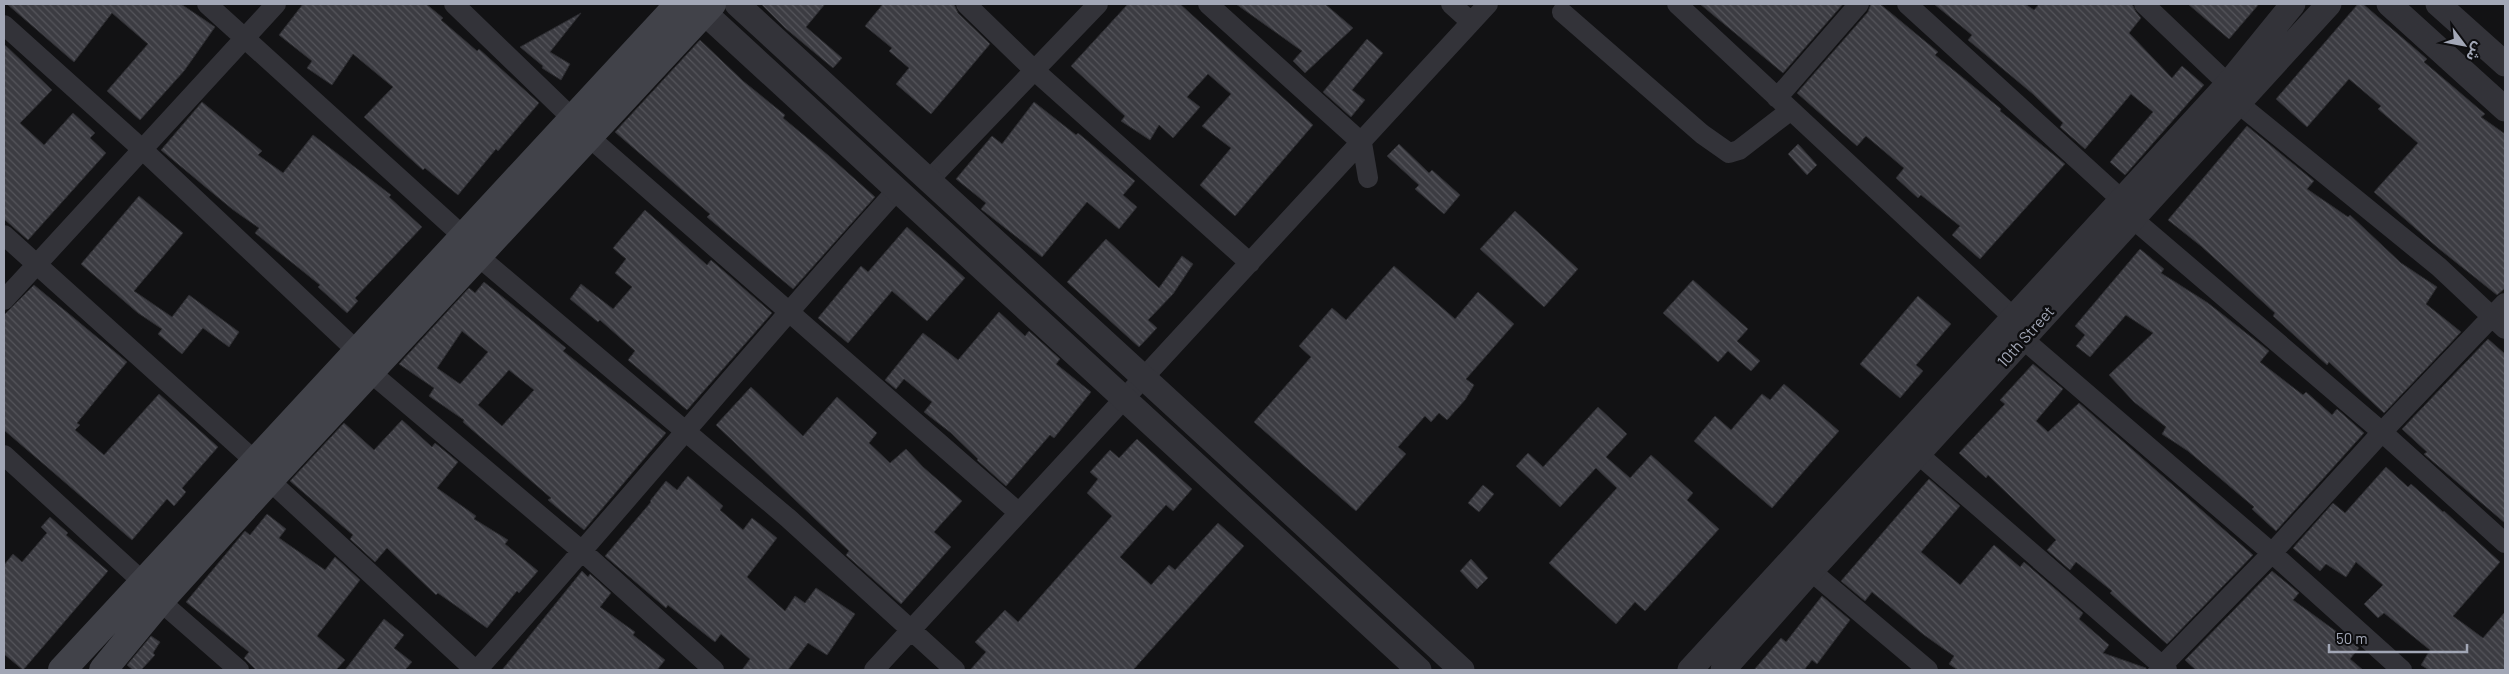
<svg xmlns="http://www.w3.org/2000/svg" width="2509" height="674" font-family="Barlow,'Noto Sans Arabic',sans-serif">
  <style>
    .building { fill: url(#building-back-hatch); stroke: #2c2c30; fill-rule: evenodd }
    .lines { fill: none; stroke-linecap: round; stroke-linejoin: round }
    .minor { stroke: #333339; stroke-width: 20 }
    .tertiary { stroke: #333339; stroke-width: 25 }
    .secondary { stroke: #414249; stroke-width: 28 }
    .labels { text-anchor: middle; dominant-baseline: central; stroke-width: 5; stroke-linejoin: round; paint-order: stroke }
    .street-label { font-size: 16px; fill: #a2a7b6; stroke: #0d0d0f }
  </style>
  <defs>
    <pattern id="building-back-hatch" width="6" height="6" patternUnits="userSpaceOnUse" patternTransform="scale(1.25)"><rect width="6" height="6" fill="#3c3c42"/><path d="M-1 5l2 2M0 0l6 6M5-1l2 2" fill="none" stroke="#55555b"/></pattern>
  </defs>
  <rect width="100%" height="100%" fill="#121214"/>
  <path class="building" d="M7 4H181L215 27 184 71 140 120 107 91 148 44 112 13 74 62Z
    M303 4H426L443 18 441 20 477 51 479 49 539 103 498 151 496 149 458 195 425 168 423 170 364 117 393 87 353 54 332 85 307 68 312 61 279 35Z
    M761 4H825L806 27 842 58 833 68 785 28Z
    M883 4H954L958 13 990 44 931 114 896 84 909 68 889 51 892 48 865 26Z
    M1128 4H1180L1313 125 1235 216 1200 185 1231 148 1202 126 1231 94 1208 74 1187 97 1200 107 1173 138 1159 125 1150 140 1121 121 1125 116 1071 66Z
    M1236 4H1325L1353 28 1305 73 1293 61 1302 51Z
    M1700 4H1843L1783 73Z
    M1871 4H1880L1938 52 1935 55 2001 109 2000 111 2065 164 1980 259 1952 235 1960 226 1921 195 1918 198 1896 178 1904 168 1866 136 1857 146 1797 93 1868 12Z
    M1934 4H2025L2034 10 2039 4H2132L2136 12 2141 18 2129 33 2172 78 2182 66 2204 85 2125 175 2110 162 2153 112 2131 94 2085 149 2060 127 2063 123 2033 94 1968 40 1972 35Z
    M2188 4H2259L2229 39Z
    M2358 4H2363L2427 59 2424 62 2485 114 2481 117 2505 134V288L2497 295 2438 248 2374 192 2418 143 2378 109 2381 106 2349 79 2307 127 2276 99Z
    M581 13 550 52 570 64 561 80 542 68 543 66 520 47Z
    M1367 39 1383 53 1352 90 1365 100 1351 117 1323 92Z
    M700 40 743 81 785 115 783 118 829 156 875 197 793 289 707 217 710 214 615 132Z
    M4 44 52 90 20 123 44 145 73 113 95 133 90 138 106 153 28 240 4 219Z
    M202 102 262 151 258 155 283 173 313 135 391 195 389 197 422 227 355 298 358 301 347 313 318 287 320 285 255 233 259 228 232 209 161 150Z
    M1034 102 1076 135 1078 133 1135 181 1123 195 1137 207 1119 229 1087 202 1042 257 981 209 986 203 956 179 992 136 1002 144Z
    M2247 126 2314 181 2307 189 2348 217 2350 215 2401 263 2437 287 2426 304 2461 332 2384 413 2329 362 2327 365 2273 316 2275 313 2201 246 2168 220Z
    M1399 144 1429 173 1432 170 1460 195 1444 214 1415 189 1419 185 1387 156Z
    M1798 144 1817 165 1807 175 1788 154Z
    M139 196 183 233 134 291 172 317 189 295 239 332 229 347 203 328 182 354 158 334 162 329 138 313 81 264Z
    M645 210 707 265 711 260 772 313 687 410 628 360 635 351 600 320 598 322 570 299 581 284 613 309 632 287 615 273 626 259 613 248Z
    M1515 211 1578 269 1544 307 1480 249Z
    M907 227 965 278 927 321 892 291 848 343 818 318 861 266 868 272Z
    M1106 239 1159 288 1182 256 1193 264 1173 294 1148 320 1157 328 1139 347 1067 282Z
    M2140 249 2164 269 2161 273 2208 303 2269 351 2260 362 2303 395 2306 392 2332 415 2337 409 2364 433 2276 531 2252 509 2254 507 2188 451 2162 434 2166 427 2134 402 2109 375 2153 333 2126 315 2090 357 2076 346 2085 335 2075 326Z
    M1394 266 1455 319 1478 292 1514 324 1466 379 1474 385 1465 400 1447 420 1439 413 1431 422 1425 416 1398 447 1406 454 1356 511 1254 422 1311 357 1299 346 1332 308 1346 320Z
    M1693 280 1748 329 1737 341 1760 361 1751 371 1728 351 1718 362 1663 313Z
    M484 282 566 348 563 351 666 433 584 530 548 500 551 498 463 422 464 420 429 396 434 388 399 364 469 288 475 293ZM462 331 488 352 460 384 437 368ZM509 370 534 390 502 426 478 405Z
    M34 285 127 362 77 423 80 425 75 430 104 455 159 394 218 447 182 488 186 492 174 506 167 499 132 540 4 430V315Z
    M1918 296 1951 324 1916 365 1923 371 1900 398 1860 364Z
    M999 312 1025 336 1029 331 1060 359 1056 364 1091 392 1054 438 1050 435 1006 486 977 460 978 459 951 433 924 412 932 402 904 379 896 389 885 380 923 333 958 360Z
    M2488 339 2505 354V523L2424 454 2427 452 2402 429Z
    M2033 364 2063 389 2036 421 2048 432 2079 403 2253 555 2167 644 2110 593 2112 591 2076 562 2070 570 2047 550 2056 540 1988 475 1986 478 1959 453 2005 404 2000 400Z
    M1784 384 1839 431 1772 508 1694 441 1715 416 1731 430 1762 394 1770 400Z
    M751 387 803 436 837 397 877 433 869 443 890 463 906 449 923 467 962 501 934 532 951 547 901 604 846 555 849 551 716 425Z
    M1598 407 1627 434 1606 457 1630 478 1651 455 1693 493 1687 500 1719 529 1645 611 1635 602 1616 624 1549 563 1617 488 1596 468 1560 507 1516 466 1528 453 1543 467Z
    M402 420 432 447 435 443 458 462 437 488 476 516 474 519 508 540 505 544 538 571 519 593 517 591 487 628 438 593 436 595 387 548 375 562 350 539 353 535 290 481 344 423 374 450Z
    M1137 439 1192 489 1173 511 1166 505 1120 557 1151 585 1169 565 1175 570 1218 523 1244 546 1133 670H970L986 652 975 642 1005 610 1018 622 1112 516 1087 493 1098 479 1090 472 1110 450 1119 458Z
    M2386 467 2408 487 2411 484 2443 512 2444 511 2500 562 2453 616 2483 638 2505 612V670H2429L2421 665 2430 650 2384 613 2378 618 2364 604 2383 585 2356 562 2346 577 2326 564 2320 571 2293 548 2333 503 2345 513Z
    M688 476 723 506 720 510 743 530 752 518 777 538 747 577 785 611 795 596 805 603 816 588 855 614 827 655 808 643 788 670H742L750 659 721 634 715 642 668 605 666 608 605 556 651 502 650 501 666 481 677 490Z
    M1929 479 1960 506 1921 552 1960 585 1994 545 2020 567 2024 562 2083 613 2079 619 2109 645 2103 653 2146 668V670H1958L1949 664 1954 656 1924 635 1872 592 1865 601 1841 581Z
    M1483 485 1494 494 1479 512 1468 503Z
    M267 514 286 529 279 538 325 570 335 557 360 580 317 636 345 660 336 670H256L244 658 249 652 186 602 245 531 250 535Z
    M50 517 68 533 66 535 108 571 23 670 4 654V565L13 554 22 562 47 533 41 527Z
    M1471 559 1488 578 1477 589 1460 571Z
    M582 571 588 577 590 574 611 593 600 607 635 632 633 635 665 660 657 670H502Z
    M2272 571 2299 593 2293 600 2359 648 2350 659 2363 670H2196L2185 660Z
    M1822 596 1850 620 1817 664 1812 660 1804 670H1754L1781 638 1786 642Z
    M384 619 404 635 394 648 412 662 405 670H345Z
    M151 636 160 642 153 653 155 655 141 670H133L127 665Z"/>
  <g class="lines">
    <path class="minor" d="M207 4 464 237
      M454 4 573 119
      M966 4 1034 70 1250 263
      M1208 4 1362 143 1368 178
      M1451 4 1471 22
      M1677 4 2014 318
      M1907 4 2123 201
      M2144 4 2228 84
      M1562 12 1702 134 1729 153 1739 150 1791 110
      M4 25 143 150 357 351
      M1777 98 1859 4
      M2239 104 2439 267 2505 329
      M589 137 1019 513
      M929 180 1098 4
      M2132 218 2382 432 2505 543
      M4 235 255 461
      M478 256 788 518 955 670
      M4 300 276 4
      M2023 339 2272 553 2402 670
      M370 372 583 552 714 670
      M1918 454 2167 670
      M4 455 143 582
      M270 481 475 670
      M1811 571 1928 670
      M160 601 239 670
      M477 670C619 512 754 348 897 190
      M874 670 1488 4
      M2158 670 2272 553 2382 432 2505 303"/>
    <path class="tertiary" d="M695 4 1419 670
      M737 4 1462 670
      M2389 4 2505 109
      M2438 4 2505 64
      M1690 670 2228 84 2293 4
      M1723 670 1811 571 2329 4"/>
    <path class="secondary" d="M62 670 679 4
      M103 670 160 601 276 473 712 4"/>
  </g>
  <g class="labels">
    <g class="street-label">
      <text transform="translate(2025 336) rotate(-48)">10th Street</text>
    </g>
  </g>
  <rect width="2509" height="674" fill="none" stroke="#a2a7b6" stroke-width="10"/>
  <g transform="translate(2464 45) rotate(122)" stroke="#0d0d0f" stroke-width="4" paint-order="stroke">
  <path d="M0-4L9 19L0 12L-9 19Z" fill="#a2a7b6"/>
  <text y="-8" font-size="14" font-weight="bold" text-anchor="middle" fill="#a2a7b6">ش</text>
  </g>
  <path d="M2329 644v8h138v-8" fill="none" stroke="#a2a7b6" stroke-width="2.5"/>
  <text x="2336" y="644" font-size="15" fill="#a2a7b6" stroke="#0d0d0f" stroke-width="4" paint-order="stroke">50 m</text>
</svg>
